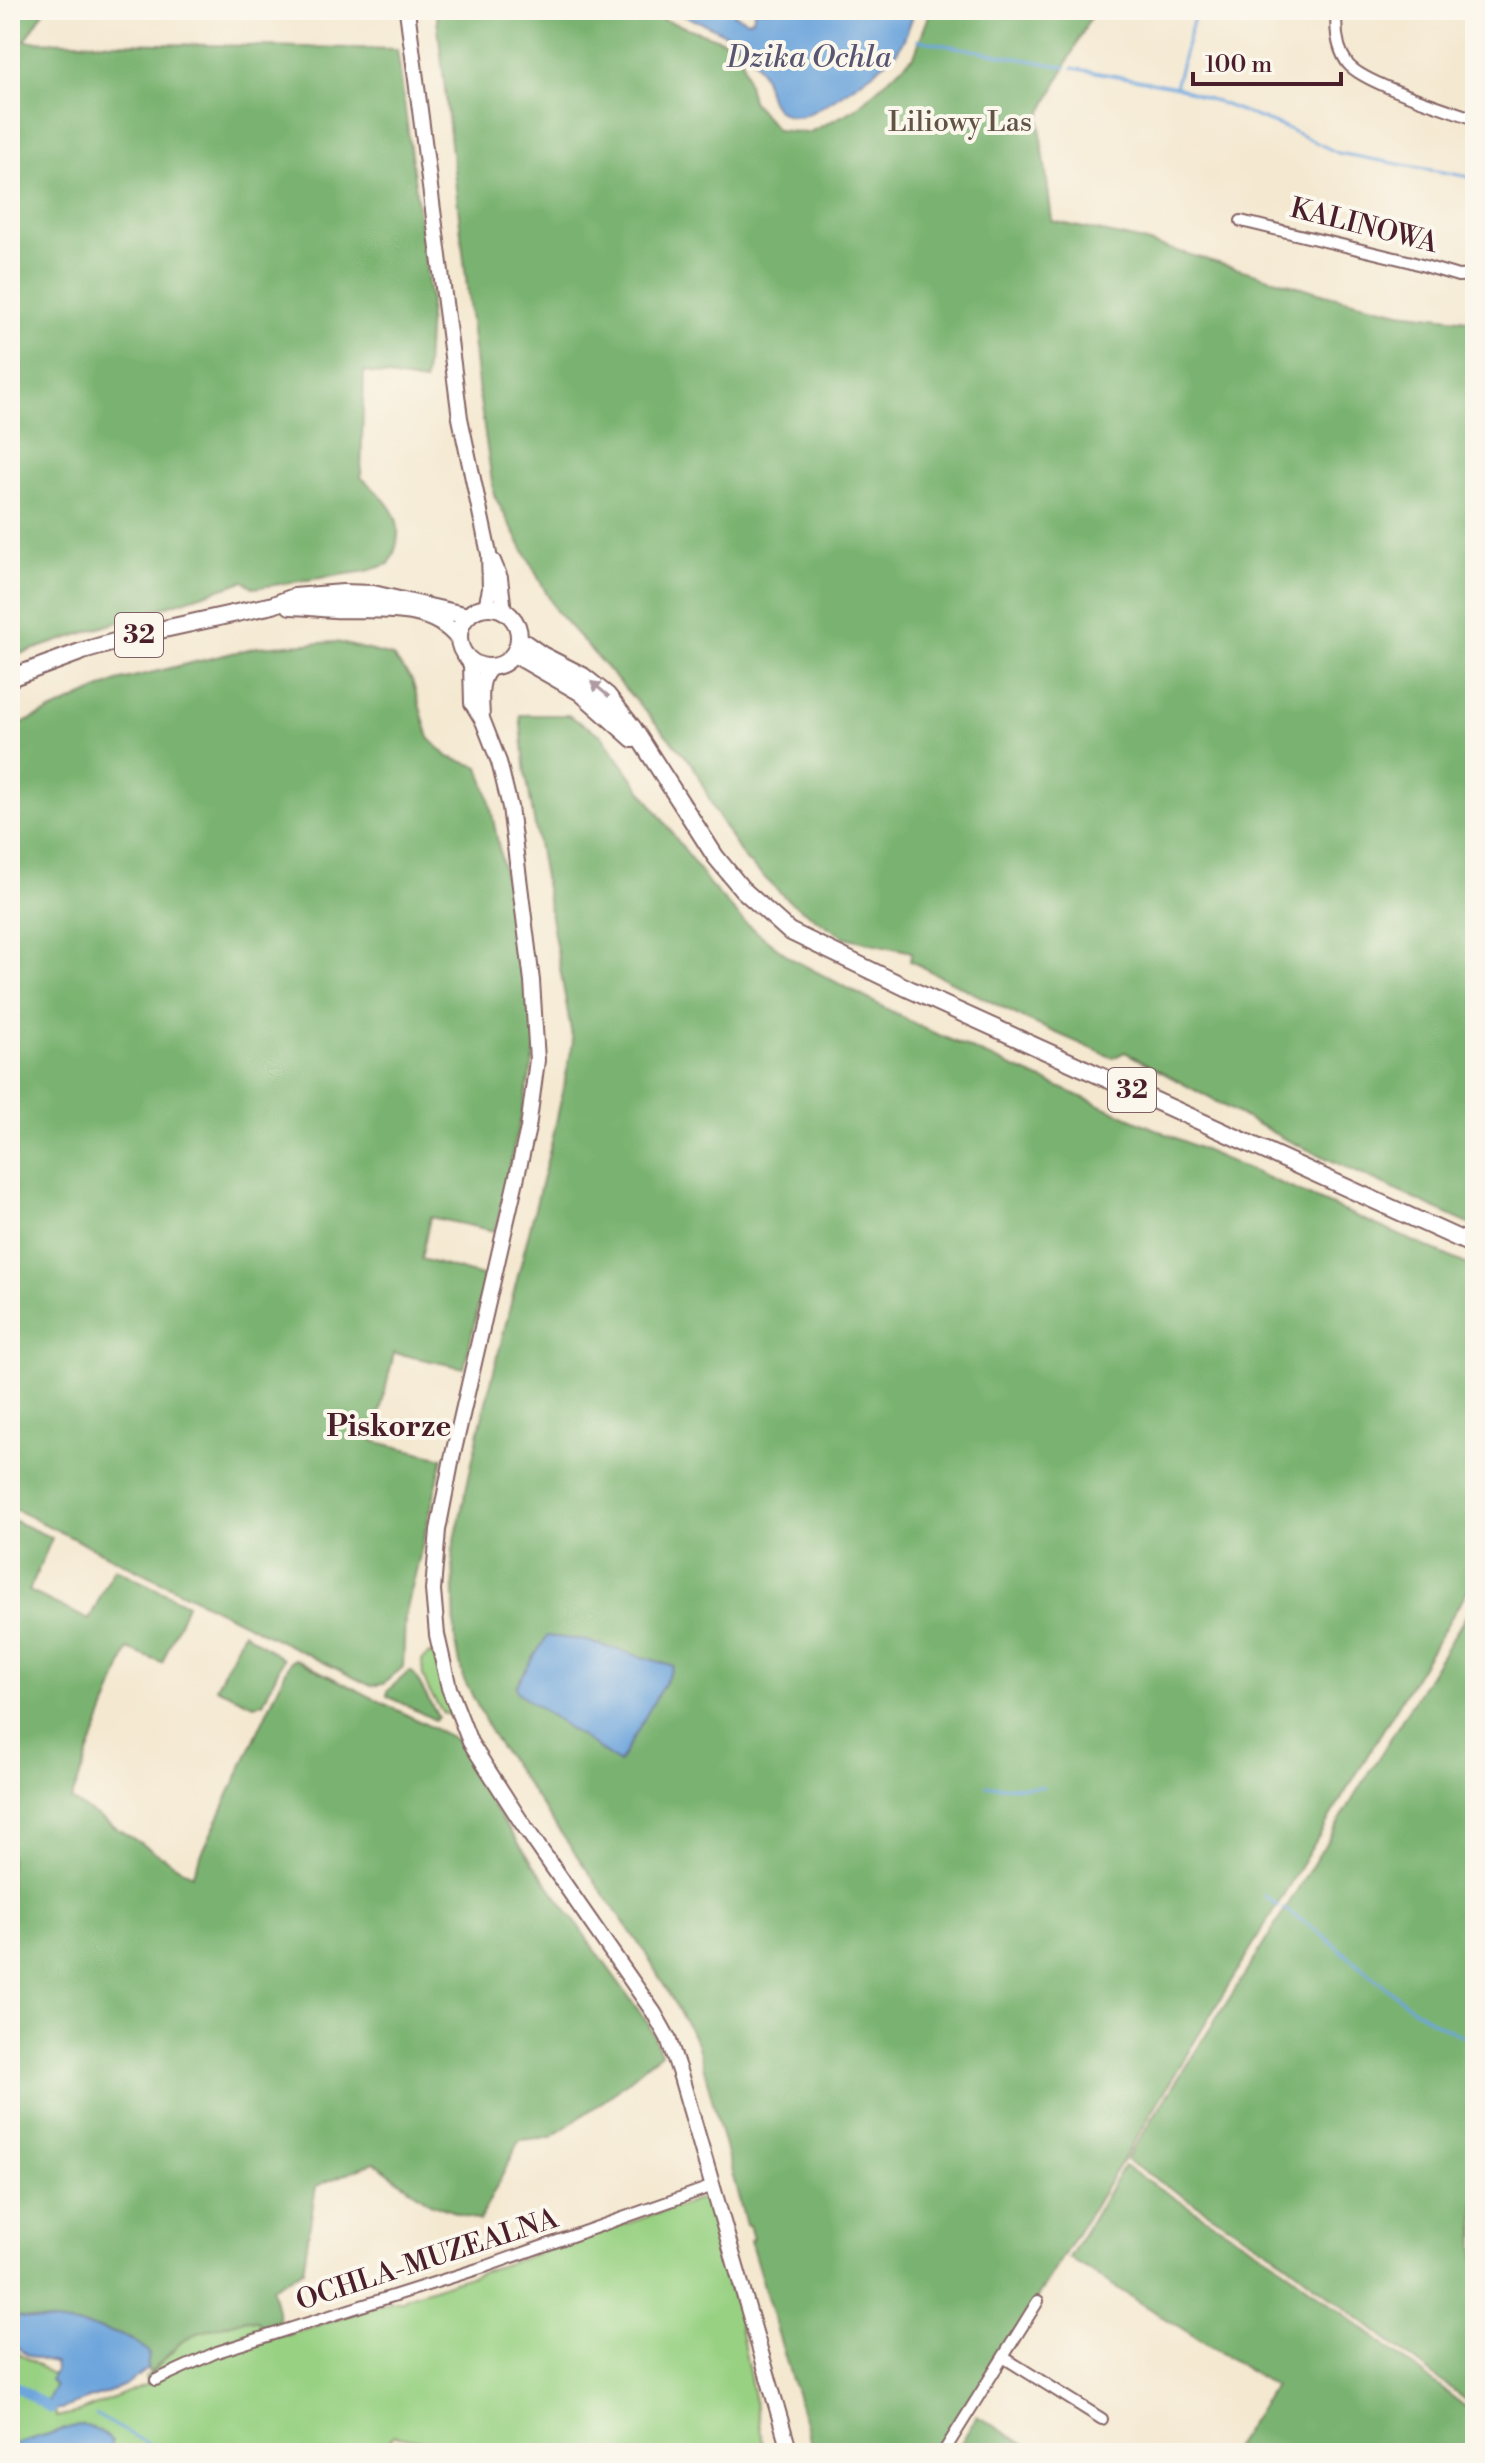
<svg xmlns="http://www.w3.org/2000/svg" width="1485" height="2463" font-family="'Libre Bodoni',serif">
  <style>
    .green { fill: #99d183; stroke: #727857; stroke-width: 2 }
    .forest { fill: #7ab371; stroke: #62694e; stroke-width: 2 }
    .water { fill: #6da5dc; stroke: #5c6284; stroke-width: 2 }
    .lines { fill: none; stroke-linecap: round; stroke-linejoin: round }
    .stream { stroke: #6da5dc; stroke-width: 3 }
    .canal { stroke: #6da5dc; stroke-width: 10 }
    .street-casing { stroke: #866565; stroke-width: 14 }
    .secondary-casing { stroke: #866565; stroke-width: 18 }
    .primary-casing { stroke: #866565; stroke-width: 20 }
    .street { stroke: #fff; stroke-width: 10 }
    .secondary { stroke: #fff; stroke-width: 14 }
    .primary { stroke: #fff; stroke-width: 16 }
    .oneway { fill: #ae9aa0 }
    .labels { text-anchor: middle; dominant-baseline: central; stroke-width: 8; stroke-linejoin: round; paint-order: stroke }
    .shield { fill: #fbf7ec; stroke: #7f6065; stroke-width: 2 }
    .shield-label { font-size: 26px; font-weight: bold; fill: #4a1f2b }
    .park-label { font-size: 28px; fill: #625445; stroke: #fbf7ec }
    .street-label { font-size: 28px; fill: #4a1f2b; stroke: #fbf7ec }
    .water-label { font-size: 30px; font-style: italic; fill: #585572; stroke: #fbf7ec }
    .neighbourhood-label { font-size: 30px; font-weight: bold; fill: #4a1f2b; stroke: #fbf7ec }
  </style>
  <rect width="100%" height="100%" fill="#fbf7ec"/>
  <filter id="ink" filterUnits="userSpaceOnUse"><feTurbulence type="fractalNoise" baseFrequency=".0125" numOctaves="2"/><feDisplacementMap in="SourceGraphic" scale="16" xChannelSelector="R" yChannelSelector="G"/><feConvolveMatrix kernelMatrix="1 2 1 2 8 2 1 2 1" color-interpolation-filters="sRGB"/></filter>
  <filter id="wash" filterUnits="userSpaceOnUse"><feTurbulence type="fractalNoise" baseFrequency=".006" numOctaves="4" result="noise"/><feDisplacementMap in="SourceGraphic" scale="32" xChannelSelector="R" yChannelSelector="G"/><feGaussianBlur stdDeviation="1.8" result="paint"/><feColorMatrix in="noise" values="0 0 0 0 0 0 0 0 0 0 0 0 0 0 0 0 0 1.4 0 .05"/><feComposite in="paint" operator="in"/></filter>
  <g filter="url(#wash)">
    <rect width="100%" height="100%" fill="#f4e8d0"/>
    <path class="green" d="M429 1654 434 1656 451 1711 449 1715 443 1713 429 1691 423 1676 422 1661Z
      M701 2199 707 2202 737 2312 765 2453H487L394 2435 379 2453H10V2348L53 2375 56 2417 79 2412 147 2384 145 2377 155 2370 181 2342 198 2333 245 2319 257 2321 272 2334 288 2335 392 2301H403L406 2297Z"/>
    <path class="forest" d="M10 10H45L25 41 397 49 430 298 425 382 364 372 361 477C391 505 411 522 389 564L367 571 254 588 244 581 10 657Z
      M436 10H636L739 46 752 101 777 130 808 133 854 110 914 56 931 10H1094L1039 118 1052 221 1139 240 1332 296 1400 312 1475 321V1227L1283 1138 1125 1052 1113 1058 1027 1020 910 961 912 952 844 937 789 901 743 857 715 811 693 765 556 611 494 495 479 394Z
      M336 642 392 656 412 680 429 738 448 757 479 767 488 794 538 1040 495 1231 430 1217 421 1259 485 1277 464 1368 394 1353 373 1441 443 1458 405 1617 403 1667 383 1684 371 1686 10 1507V729L117 681 257 647Z
      M520 715H568L601 735 710 885 744 922 792 959 923 1028 1475 1268V1569L1470 1586 1126 2155 940 2453H814L750 2240 753 2239 749 2225H746L697 2043 646 1954 494 1738 463 1678 455 1639 453 1549 481 1422 553 1137 573 1042 526 775Z
      M10 1519 52 1538 29 1591 89 1620 114 1568 187 1604 162 1663 128 1649 71 1800 192 1875 290 1662 295 1659 457 1740 495 1810 649 2025 661 2053 605 2100 551 2137 520 2140 479 2221 430 2203 374 2162 316 2186 303 2270 272 2288 281 2329 270 2332 257 2321 245 2319 198 2333 181 2342 150 2373 147 2369 149 2353C119 2321 51 2326 10 2315Z
      M1475 1601V2010L1465 2037 1475 2049V2407L1276 2255 1126 2160 1254 1960Z
      M243 1632 283 1659 263 1703 254 1705 216 1688Z
      M410 1671 414 1674 438 1717 435 1720 387 1696V1691Z
      M1124 2166 1273 2260 1475 2414V2453H1230L1274 2386 1069 2258Z
      M977 2416 1034 2450 1032 2453H955Z"/>
    <path class="water" d="M667 10H733L734 14 747 21 753 19 755 10H915C910 23 906 38 898 50 888 64 819 112 802 116 795 118 784 116 779 111 768 103 769 90 764 78 747 37 706 23 667 10Z
      M547 1636 583 1640 674 1666 619 1763 517 1692 516 1686Z
      M10 2315C50 2326 119 2321 149 2353L147 2369 123 2387 61 2409H51L48 2400 55 2386 50 2380 56 2370 55 2363C32 2359 26 2356 10 2341Z
      M78 2425C92 2426 103 2431 112 2442L108 2453 10 2452V2447L18 2443Z"/>
    <g class="lines">
      <path class="stream" d="M918 40 1066 67
        M1073 68 1177 87 1286 128 1338 153 1475 178
        M1175 87 1196 10
        M986 1786 1043 1787
        M1264 1896 1278 1906
        M1284 1909C1351 1948 1400 2015 1475 2041
        M96 2415 165 2453"/>
      <path class="canal" d="M10 2383C25 2391 37 2400 51 2409"/>
    </g>
  </g>
  <g filter="url(#ink)">
    <g class="lines">
      <defs>
        <path id="street" d="M1337 10C1335 29 1336 48 1348 64 1364 84 1448 109 1475 119
          M1241 221 1408 261 1458 276 1475 275
          M1003 2357 1102 2419
          M156 2380 217 2352 487 2266 713 2186
          M943 2453 1038 2301"/>
        <path id="secondary" d="M407 10 460 418 489 554 490 589 486 607
          M493 561 500 578 504 611
          M468 660 471 665 472 703 483 721 499 762 510 807 532 981 537 1060 528 1128 451 1463 438 1530 433 1590 437 1635 449 1688 470 1742 520 1820 654 2013 668 2038 681 2077 790 2453
          M482 720C482 703 477 680 491 668"/>
        <path id="primary" d="M290 606C305 606 319 608 334 609 375 611 429 601 458 638
          M459 637a30 30 0 1 1 60 0a30 30 0 1 1-60 0Z
          M519 639 542 655 583 676 607 695 633 728 715 856 742 889 789 931 909 989 1475 1246
          M514 654 580 692 633 739
          M10 678 83 651 146 633 273 605 294 597 343 593 373 594 468 616"/>
      </defs>
      <use href="#street" class="street-casing"/>
      <use href="#secondary" class="secondary-casing"/>
      <use href="#primary" class="primary-casing"/>
      <use href="#street" class="street"/>
      <use href="#secondary" class="secondary"/>
      <use href="#primary" class="primary"/>
    </g>
    <defs><path id="oneway-solid" d="M-6-.8H1V-3.2L6.5 0L1 3.2V.8H-6Z" transform="scale(2)"/></defs>
    <use class="oneway" href="#oneway-solid" transform="translate(600 689) rotate(-140)"/>
  </g>
  <g class="labels">
    <g class="shield">
      <rect x="115" y="613" width="48" height="44" rx="6"/>
      <rect x="1108" y="1068" width="48" height="44" rx="6"/>
    </g>
    <g class="shield-label">
      <text x="139" y="635">32</text>
      <text x="1132" y="1090">32</text>
    </g>
    <g class="park-label">
      <text x="960" y="122">Liliowy Las</text>
    </g>
    <g class="street-label">
      <text transform="translate(1364 226) rotate(14)">KALINOWA</text>
      <text transform="translate(427 2260) rotate(-18)">OCHLA-MUZEALNA</text>
    </g>
    <g class="water-label">
      <text x="809" y="58">Dzika Ochla</text>
    </g>
    <g class="neighbourhood-label">
      <text x="389" y="1427">Piskorze</text>
    </g>
  </g>
  <rect width="1485" height="2463" fill="none" stroke="#fbf7ec" stroke-width="40"/>
  <path d="M1193 72v12h148v-12" fill="none" stroke="#4a1f2b" stroke-width="4"/>
  <text x="1205" y="72" font-size="24" fill="#4a1f2b" stroke="#fbf7ec" stroke-width="6" paint-order="stroke">100 m</text>
</svg>
